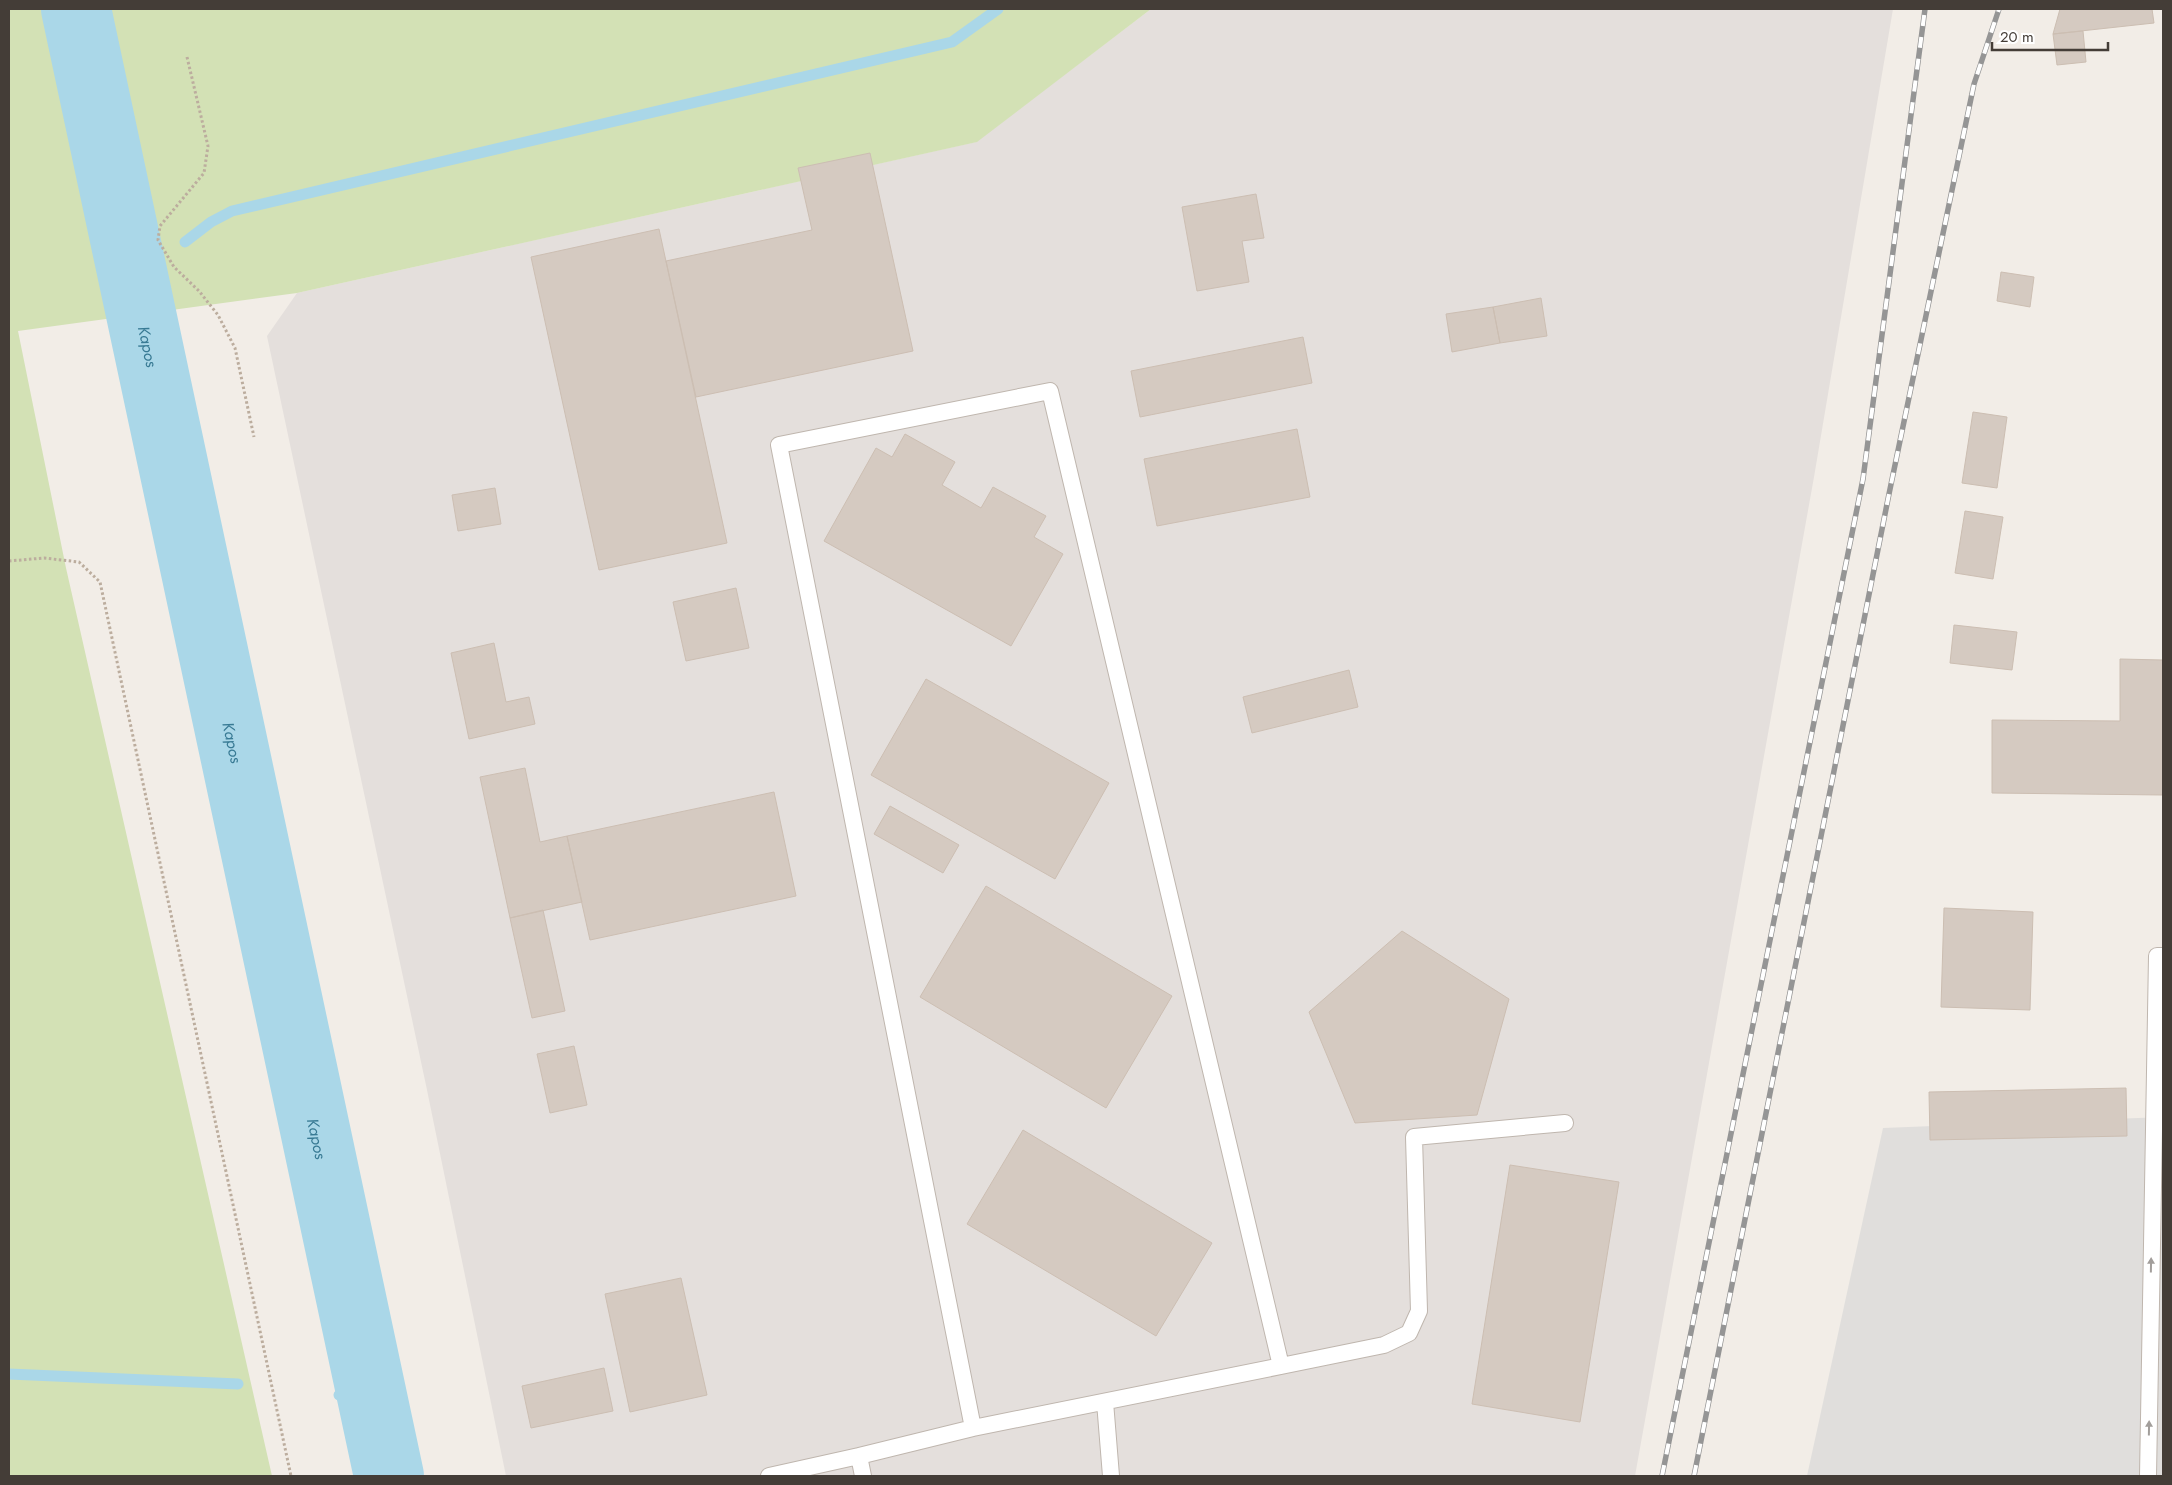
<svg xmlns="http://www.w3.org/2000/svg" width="2172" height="1485" font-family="Jost,sans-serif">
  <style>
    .industrial { fill: #e4dfdc }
    .green { fill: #d3e1b5 }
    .parking { fill: #e0dedc }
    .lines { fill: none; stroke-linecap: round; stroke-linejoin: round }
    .stream { stroke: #aad7e8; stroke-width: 11 }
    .river { stroke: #aad7e8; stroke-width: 70 }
    .building { fill: #d5cac1; stroke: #ccbeb2 }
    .lane-casing { stroke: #bfb6ae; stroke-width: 18 }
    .path { stroke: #bcad9e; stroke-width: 3; stroke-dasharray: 2.5 2.5; stroke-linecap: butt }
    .lane { stroke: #fff; stroke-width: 16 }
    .rail-casing { stroke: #959595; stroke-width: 5.5 }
    .rail { stroke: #fff; stroke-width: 4; stroke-dasharray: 11; stroke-linecap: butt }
    .oneway { fill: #a29e9b }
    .labels { text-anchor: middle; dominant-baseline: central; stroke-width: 5; stroke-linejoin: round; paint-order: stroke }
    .water-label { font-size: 16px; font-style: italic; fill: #387a94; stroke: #fff }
  </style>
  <rect width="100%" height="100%" fill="#f2ede7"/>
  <path class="industrial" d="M1151 9H1893L1814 477 1635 1476H506L427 1090 267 336 297 293 976 142Z"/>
  <path class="green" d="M9 9H1151L977 142 297 293 18 331 66 568 272 1476H9Z"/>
  <path class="parking" d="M2163 1117V1476H1807L1883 1128Z"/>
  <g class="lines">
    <path class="stream" d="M185 242 211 222 232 211 952 42 998 9
      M131 269 153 263
      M9 1374 238 1384
      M339 1395 373 1396"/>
    <path class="river" id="s1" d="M76 9 389 1476"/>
  </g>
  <path class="building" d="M2060 9H2152L2154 23 2053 34Z
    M2083 31 2086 62 2057 65 2053 34Z
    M870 153 913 351 696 397 666 261 812 230 798 168Z
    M1256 194 1264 238 1242 241 1249 282 1197 291 1182 207Z
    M659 229 727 543 599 570 531 257Z
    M2001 272 2034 277 2030 307 1997 301Z
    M1541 298 1547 336 1500 343 1493 307Z
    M1493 307 1500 343 1452 352 1446 314Z
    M1303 337 1312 383 1140 417 1131 371Z
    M1973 412 2007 417 1997 488 1962 483Z
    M1297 429 1310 497 1157 526 1144 459Z
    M905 434 955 462 942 485 981 508 993 487 1046 516 1034 537 1063 554 1011 646 824 541 876 448 892 457Z
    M495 488 501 524 458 531 452 495Z
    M1965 511 2003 517 1993 579 1955 573Z
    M736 588 749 648 686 661 673 602Z
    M1954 625 2017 632 2012 670 1950 663Z
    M494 643 506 702 529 697 535 724 469 739 451 653Z
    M2120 659 2163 660V795L1992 793V720L2120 721Z
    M1349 670 1358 707 1252 733 1243 697Z
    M926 679 1109 783 1055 879 871 775Z
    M525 768 540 842 567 836 582 902 510 918 480 777Z
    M774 792 796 896 590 940 567 836Z
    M890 806 959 845 943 873 874 834Z
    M986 886 1172 996 1106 1108 920 997Z
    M1944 908 2033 912 2030 1010 1941 1007Z
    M543 910 565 1011 532 1018 510 918Z
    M1402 931 1509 999 1477 1115 1355 1123 1309 1012Z
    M574 1046 587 1105 550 1113 537 1054Z
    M2126 1088 2127 1136 1930 1140 1929 1092Z
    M1023 1130 1212 1243 1156 1336 967 1224Z
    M1510 1165 1619 1182 1580 1422 1472 1404Z
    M681 1278 707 1395 630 1412 605 1294Z
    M604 1368 613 1411 531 1428 522 1386Z"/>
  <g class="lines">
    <defs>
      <path id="lane" d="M1281 1366 1384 1345 1409 1333 1419 1311 1414 1137 1565 1123
        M1105 1402 1111 1476
        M859 1456 973 1428 1281 1366 1050 391 779 445 973 1428
        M769 1476 859 1456 863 1476
        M2148 1476 2157 956H2163"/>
    </defs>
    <use href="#lane" class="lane-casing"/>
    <path class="path" d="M187 57 208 146 204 173 160 226 158 240 174 267 199 291 218 315 235 348 254 437
      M9 561 44 558 79 562 100 582 291 1476"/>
    <use href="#lane" class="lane"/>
    <defs>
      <path id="rail" d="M1662 1476 1863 479 1925 9
        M1694 1476 1889 494 1974 84 1999 9"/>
    </defs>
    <use href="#rail" class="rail-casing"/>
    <use href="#rail" class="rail"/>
  </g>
  <defs><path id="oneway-solid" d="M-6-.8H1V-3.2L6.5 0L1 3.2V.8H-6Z" transform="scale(1.25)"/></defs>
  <g class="oneway">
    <use href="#oneway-solid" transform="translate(2151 1265) rotate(-89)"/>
    <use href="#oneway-solid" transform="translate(2149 1428) rotate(-89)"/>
  </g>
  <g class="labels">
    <g class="water-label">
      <text stroke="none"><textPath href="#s1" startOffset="345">Kapos</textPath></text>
      <text stroke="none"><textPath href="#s1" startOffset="750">Kapos</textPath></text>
      <text stroke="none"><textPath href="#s1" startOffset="1155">Kapos</textPath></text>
    </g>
  </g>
  <rect width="2172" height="1485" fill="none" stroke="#443d37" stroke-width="20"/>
  <path d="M1992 42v8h116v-8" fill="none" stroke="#443d37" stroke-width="2.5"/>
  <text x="2000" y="42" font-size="15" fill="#443d37" stroke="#ffffff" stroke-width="4" paint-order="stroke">20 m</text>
</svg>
